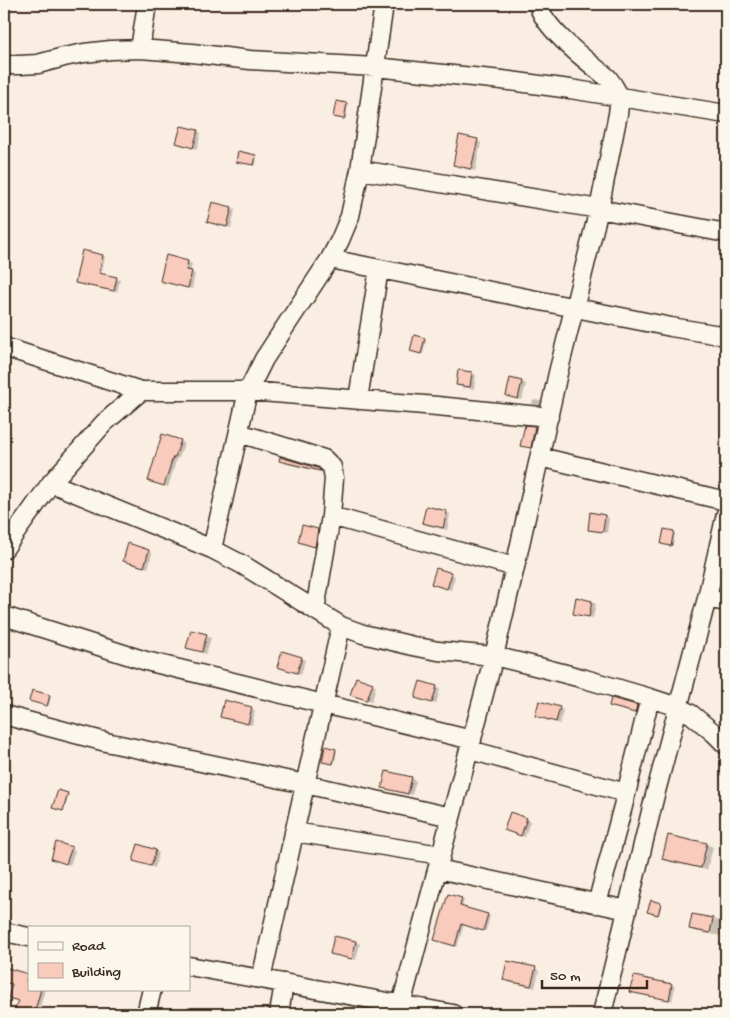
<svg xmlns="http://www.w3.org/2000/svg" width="730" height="1018" font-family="'Gochi Hand',sans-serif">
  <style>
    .shadow { fill: #0003 }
    .building { fill: #f8cbbc; stroke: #3b2a1e }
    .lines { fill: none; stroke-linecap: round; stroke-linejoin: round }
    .minor-casing { stroke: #3b2a1e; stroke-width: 21 }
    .minor { stroke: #fbf7ec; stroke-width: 18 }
  </style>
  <rect width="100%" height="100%" fill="#faeee2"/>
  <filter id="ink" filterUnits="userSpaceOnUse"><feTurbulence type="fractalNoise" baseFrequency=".02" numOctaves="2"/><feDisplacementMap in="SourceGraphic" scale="10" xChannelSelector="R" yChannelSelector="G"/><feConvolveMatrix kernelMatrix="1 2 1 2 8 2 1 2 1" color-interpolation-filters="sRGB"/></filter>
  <g filter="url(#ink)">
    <path class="shadow" d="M337 102 348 105 346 119 336 117Z
      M197 131 201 133 197 149 182 145 178 143Z
      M477 140 481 143 475 171 458 167 454 164Z
      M256 156 257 157 256 165 239 162Z
      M231 208 235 210 231 228 212 224 208 221Z
      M102 256 105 257 101 275 120 280 117 292 79 284Z
      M167 256 188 262 192 264 190 272 195 274 192 289 165 283 162 281Z
      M425 339 426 340 423 354 413 351Z
      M472 373 476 375 474 389 461 387 457 384Z
      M511 380 522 382 526 384 522 400 512 398 508 396Z
      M533 400 541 401 542 402 541 406 533 405 532 404Z
      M526 427 535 428 539 430 534 449 526 447 522 445Z
      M180 441 184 443 179 458H177L168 487 153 483Z
      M281 461 318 470 323 473 287 464Z
      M446 512 450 514 447 530 427 525 423 523Z
      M591 514 605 516 609 518 607 533 593 531 589 529Z
      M318 530 322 533 319 548 303 544 299 542Z
      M665 530 675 533 673 546 664 544Z
      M148 551 152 553 148 568 129 563Z
      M451 574 455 576 451 590 436 586Z
      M592 602 596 604 593 618 578 615 574 613Z
      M192 631 211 638 206 654 191 649Z
      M301 658 305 660 301 675 279 667Z
      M372 684 376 686 372 701 356 696Z
      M436 687 440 689 436 704 420 699Z
      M50 696 51 697 49 706 32 701Z
      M610 706H637L641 709 639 714 614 708Z
      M559 708 563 710 560 724 537 716Z
      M251 709 255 711 252 725 225 719 221 716Z
      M336 750 337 751 334 764 325 762Z
      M412 778 416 781 412 795 388 790 384 787Z
      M59 792 69 795 64 811 55 808Z
      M526 819 530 821 525 837 509 832Z
      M706 844 713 847 707 870 670 862 664 858Z
      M71 849 75 851 70 865 52 859Z
      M155 851 159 853 155 868 135 861Z
      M462 899 464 900 462 908 490 916 486 931 464 925 457 947 436 940Z
      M652 902 662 905 659 915 650 913Z
      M693 915 726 922V950L720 948 722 936 694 931 690 929Z
      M335 937 356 942 360 944 356 960 335 955 331 953Z
      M4 968 29 975V989H45L40 1007 37 1006 33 1014H13L20 1001 13 985 4 983Z
      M535 968 539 971 535 988 508 982 504 979Z
      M634 977 672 985 675 987 672 1001 634 993 631 992Z"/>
    <path class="building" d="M336 101 347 103 344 119 333 117Z
      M181 126 198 130 193 148 176 143Z
      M459 135 478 139 471 169 453 165Z
      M238 151 256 155 254 165 236 162Z
      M212 202 232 207 227 227 207 222Z
      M82 250 103 255 99 273 117 277 114 291 75 283Z
      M166 255 188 261 186 270 192 271 188 288 160 281Z
      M414 335 425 338 421 354 410 351Z
      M458 370 472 372 470 387 456 385Z
      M510 378 522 381 518 399 506 396Z
      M525 425 535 426 531 448 520 446Z
      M162 434 181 440 175 457H173L164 486 148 481Z
      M280 457 318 468 321 471 279 461Z
      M426 506 447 511 443 528 422 523Z
      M590 512 605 515 603 532 588 530Z
      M302 525 318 529 315 547 298 542Z
      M664 529 674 531 671 546 661 544Z
      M128 543 149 550 144 567 123 561Z
      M436 568 452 573 447 589 431 584Z
      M576 597 592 601 589 617 573 614Z
      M191 630 207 634 202 652 186 648Z
      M282 651 302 657 297 673 277 667Z
      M356 677 373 683 367 700 350 695Z
      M420 681 437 686 432 703 415 698Z
      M32 690 50 695 47 706 29 701Z
      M611 698 637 705 635 713 609 706Z
      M224 700 252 707 248 724 220 717Z
      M539 701 560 707 556 722 535 716Z
      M325 746 336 749 333 764 322 762Z
      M386 771 412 777 408 794 382 788Z
      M58 790 68 793 63 811 52 808Z
      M510 812 527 818 521 836 504 830Z
      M668 835 694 841V840L707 843 701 868 662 859Z
      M56 842 72 847 66 864 51 859Z
      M138 844 156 850 151 866 133 861Z
      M448 894 462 898 460 906 488 914 483 931 461 924 455 946 434 940Z
      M651 900 661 903 658 915 647 912Z
      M692 914 713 918 710 933 689 929Z
      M334 936 356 941 352 959 330 954Z
      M507 961 536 967 531 986 503 980Z
      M4 967 28 974 26 981 29 982V989H41L34 1014H12L19 1001 8 998 12 984 4 982Z
      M634 976 672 984 669 1000 629 992Z"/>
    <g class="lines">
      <defs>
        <path id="minor" d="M140 49 147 4
          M4 65H20L38 64 64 57 84 53 111 50 140 49 192 53 250 60 375 67 502 80 570 89 726 114
          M360 170 599 209 726 233
          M330 259 671 327 726 336
          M4 347 141 391H248L437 406 549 417
          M358 399 379 269
          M239 433 324 459 332 467 334 478 331 516 315 610
          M540 457 726 501
          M51 483 212 549 243 565 341 626 363 634 413 646 438 651 494 656 539 667 585 679 650 698 678 707 691 714 714 733 726 745
          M331 516 515 567
          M4 549 51 483 104 423 141 391
          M212 549 248 391 264 359 285 327 330 259 340 240 350 216 360 170 384 4
          M707 598 726 602
          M4 616 146 661 472 740
          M4 715 106 742 305 784 451 817
          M470 750 626 793
          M294 832 441 855
          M438 869 627 910
          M597 904 623 806 650 698
          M4 932 29 937
          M189 966 453 1014
          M261 979 341 626
          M146 1014 152 989
          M279 1014 284 983
          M400 1014 401 1005 494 656 515 567 558 373 599 209 618 114 620 97 613 85 608 78C587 61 544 29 538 4
          M602 1014 654 799 707 598 726 514"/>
      </defs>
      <use href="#minor" class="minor-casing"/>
      <use href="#minor" class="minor"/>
    </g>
  </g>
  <rect width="730" height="1018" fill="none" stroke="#fbf7ec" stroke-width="20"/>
  <rect x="10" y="10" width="710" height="998" fill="none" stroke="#3b2a1e" stroke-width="2" filter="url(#ink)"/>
  <rect x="28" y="926" width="162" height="65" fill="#fbf7ec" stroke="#aea59a"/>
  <rect x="38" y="942" width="25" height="8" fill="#fbf7ec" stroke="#aea59a"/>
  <text x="72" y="950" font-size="15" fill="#3b2a1e">Road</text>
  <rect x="38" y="963" width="25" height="15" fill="#f8cbbc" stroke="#aea59a"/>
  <text x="72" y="976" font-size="15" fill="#3b2a1e">Building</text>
  <path d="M542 980v8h105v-8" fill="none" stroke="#3b2a1e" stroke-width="2.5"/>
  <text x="550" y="980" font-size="15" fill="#3b2a1e" stroke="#fbf7ec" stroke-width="4" paint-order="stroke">50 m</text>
</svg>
